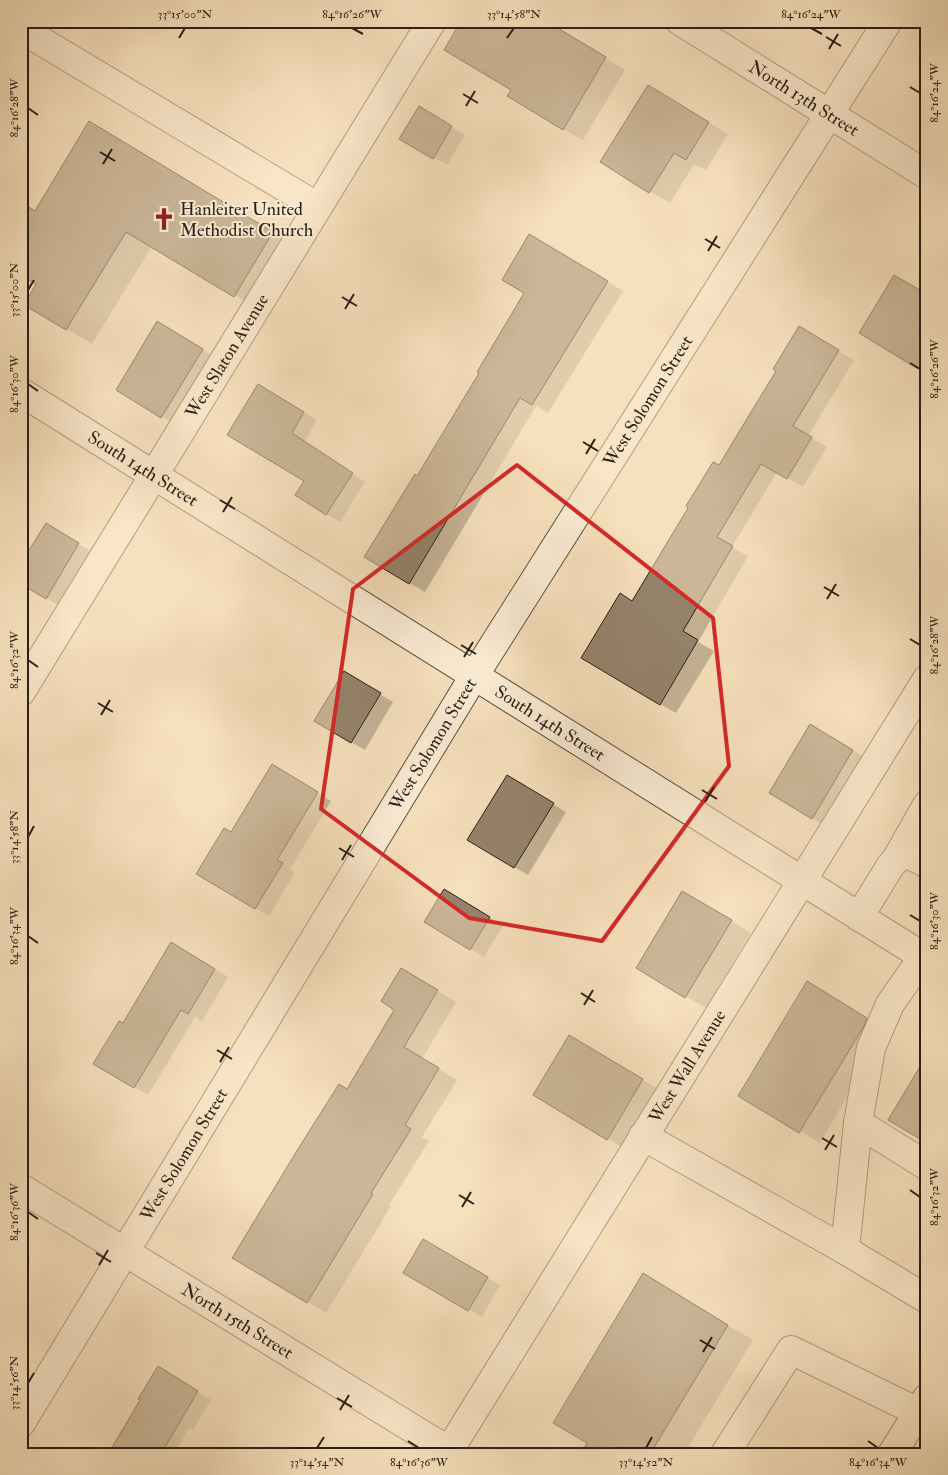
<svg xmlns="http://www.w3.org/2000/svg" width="948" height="1475" font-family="'IM FELL Double Pica',serif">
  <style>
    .shadow { fill: #0003 }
    .building { fill: #95836c; stroke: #2a1f15 }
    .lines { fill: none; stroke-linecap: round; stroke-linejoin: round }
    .minor-casing { stroke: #5d4f3f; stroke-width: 30 }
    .major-casing { stroke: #2a1f15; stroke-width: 30 }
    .minor { stroke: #faebd4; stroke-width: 28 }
    .major { stroke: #f7e0bd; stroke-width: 28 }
    .marked { fill: none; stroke: #d62828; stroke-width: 4; stroke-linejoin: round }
    .ticks { fill: none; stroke: #2a1f15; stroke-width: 2 }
    .labels { text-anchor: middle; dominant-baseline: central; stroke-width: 4; stroke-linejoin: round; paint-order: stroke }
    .street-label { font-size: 18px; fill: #2a1f15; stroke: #faebd4 }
    .poi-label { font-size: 18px; fill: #2a1f15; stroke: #faebd4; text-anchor: start }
    .neatline { fill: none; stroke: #2a1f15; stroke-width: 2 }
    .ticks-label { font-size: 12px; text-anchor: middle; fill: #2a1f15 }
  </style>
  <rect width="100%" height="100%" fill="#f7e0bd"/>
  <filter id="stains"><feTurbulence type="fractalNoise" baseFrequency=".004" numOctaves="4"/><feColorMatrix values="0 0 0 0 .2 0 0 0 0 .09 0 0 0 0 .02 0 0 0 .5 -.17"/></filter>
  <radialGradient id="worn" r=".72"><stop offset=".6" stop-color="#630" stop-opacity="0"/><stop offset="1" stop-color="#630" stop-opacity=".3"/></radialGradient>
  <path class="shadow" d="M463 21H555L552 26 625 70 583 140 563 129 513 89Z
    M668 98 728 134 706 170 694 164 670 203 602 162Z
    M419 108 465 135 447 165 401 138Z
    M115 138 298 248 260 310 152 246 92 344 26 304 38 284 36 212Z
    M544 244 623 291 548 413 536 406 425 592 366 557 418 477 481 373 526 293Z
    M927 295V372L861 333Z
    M799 328 854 360 808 436 827 447 803 487 777 472 732 547 748 556 698 642 714 651 676 713 660 704 633 602 720 467 777 371Z
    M177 334 222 361 182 428 118 390Z
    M258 385 317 420 304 442 365 482 340 522 326 514 306 481Z
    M21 509 25 511 21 518Z
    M46 525 92 552 60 606 21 583Z
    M344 673 393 702 365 750 315 721Z
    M811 725 866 758 826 826 770 793Z
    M272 766 331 801 290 869 295 872 269 916 198 874 231 834Z
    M507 776 566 812 528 875 469 840Z
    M445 891 503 926 484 957 426 922Z
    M703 904 751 933 706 1008 638 968Z
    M172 944 228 977 202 1021 195 1017 148 1095 95 1063 123 1025Z
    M401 969 456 1002 422 1059 457 1080 422 1137 429 1141 389 1205 391 1206 326 1313 234 1258 347 1091 396 1009Z
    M827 994 886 1030 820 1143 740 1095Z
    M589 1048 663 1092 627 1150 608 1139Z
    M423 1241 500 1285 482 1317 405 1272Z
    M21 1252 31 1258 21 1274Z
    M668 1290 753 1340 684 1454H582Z
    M158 1368 211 1400 193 1430 189 1428 174 1454H110L142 1400Z"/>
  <path class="building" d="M461 21H546L606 57 563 130 507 96 511 90 444 50Z
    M648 85 709 122 686 160 674 153 649 193 600 162Z
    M419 106 452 126 433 159 399 139Z
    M89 121 273 232 234 297 126 232 66 330 24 305 36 284 21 275V202L35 211Z
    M529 234 608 281 532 405 520 398 409 584 364 557 415 474 417 476 479 373 477 372 524 293 502 280Z
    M894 275 927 294V354L918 369 859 333Z
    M157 321 203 349 161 418 116 390Z
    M799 326 839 350 793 426 812 437 787 479 761 464 717 537 733 546 683 631 698 640 660 705 581 658 620 593 632 601 688 508 686 506 713 462 719 465 776 371 773 369Z
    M258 384 304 412 292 433 353 473 326 515 295 495 304 481 227 435Z
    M46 523 79 543 46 599 21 584V563Z
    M344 671 381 693 351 743 314 721Z
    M810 724 853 750 812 819 769 793Z
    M272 764 318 792 277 860 283 863 255 909 196 874 224 828 231 832Z
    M507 775 554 803 514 868 467 840Z
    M444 889 490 917 470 950 424 922Z
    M682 891 732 920 685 998 636 968Z
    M171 942 215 969 188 1014 181 1010 134 1088 93 1064 119 1021 123 1023Z
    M401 968 438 990 404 1047 439 1068 405 1125 411 1129 371 1193 373 1194 307 1303 232 1258 298 1149 339 1084 347 1089 394 1010 381 1001Z
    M807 981 867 1018 864 1026 799 1133 738 1096Z
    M569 1035 643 1079 607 1140 533 1095Z
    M927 1055V1143L888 1120Z
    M423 1239 488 1277 468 1311 403 1273Z
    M643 1273 728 1325 650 1454H581L587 1443 553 1423Z
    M158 1366 198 1391 161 1454H108L140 1400 138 1399Z"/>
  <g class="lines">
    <defs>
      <g id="minor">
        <path id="s1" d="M680 21 927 175"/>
        <path d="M21 29 318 207"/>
        <path id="s2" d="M21 392 927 959"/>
        <path id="s3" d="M21 692 432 21"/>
        <path d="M897 858 927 805"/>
        <path d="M859 917 891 865C904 850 911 855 927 864"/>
        <path d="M858 1123 927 1166"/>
        <path d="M643 1136 845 1250 927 1299"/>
        <path id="s4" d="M21 1188 454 1454"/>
        <path d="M845 1250 858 1123 871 1048 890 1004 923 957"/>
        <path id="s5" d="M21 1423 474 676 888 21"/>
        <path id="s6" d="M447 1454 927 679"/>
        <path d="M725 1454 791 1350 918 1412 927 1417"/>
      </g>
      <path id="major" d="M892 1454 927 1398"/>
    </defs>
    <use href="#minor" class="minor-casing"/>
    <use href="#major" class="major-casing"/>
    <use href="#minor" class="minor"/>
    <use href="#major" class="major"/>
  </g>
  <path d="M0 0H948V1475H0ZM517 465 713 618 729 766 602 941 469 918 321 809 353 589Z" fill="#f7e0bd" fill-opacity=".55" fill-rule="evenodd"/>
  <path class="marked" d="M517 465 713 618 729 766 602 941 469 918 321 809 353 589Z"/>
  <path class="ticks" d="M352 28 363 34M811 28 822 34M826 37 841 46M179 38 185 28M507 38 514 28M829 49 838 34M910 87 920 93M463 94 478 103M466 106 475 91M28 108 38 115M100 152 115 161M103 164 112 149M705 239 720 248M708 251 717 236M28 290 34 280M342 297 357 306M345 309 354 294M910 363 920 369M28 384 38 391M583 442 598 451M586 454 595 439M220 500 235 509M223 512 232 497M824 587 839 596M827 599 836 584M910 639 920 645M461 645 476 654M464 657 473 642M28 660 38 667M98 703 113 712M101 715 110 700M702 790 717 799M705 802 714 787M28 837 34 826M339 848 354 857M342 860 351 845M910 915 920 921M28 936 38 943M581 993 595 1002M584 1005 593 990M217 1050 232 1059M220 1062 229 1047M822 1138 837 1147M825 1150 834 1135M910 1190 920 1197M459 1195 474 1204M462 1207 471 1192M28 1212 38 1219M96 1253 111 1262M99 1265 108 1250M700 1340 715 1349M703 1352 712 1337M28 1383 34 1373M337 1398 352 1407M340 1410 349 1395M408 1441 419 1448M868 1441 878 1448M317 1448 324 1437M646 1448 652 1437"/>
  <defs>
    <symbol id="church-bare" viewBox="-9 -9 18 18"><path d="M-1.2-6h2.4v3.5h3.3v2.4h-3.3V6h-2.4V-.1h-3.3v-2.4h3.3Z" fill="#8f2418" stroke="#faebd4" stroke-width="2.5" paint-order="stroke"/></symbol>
  </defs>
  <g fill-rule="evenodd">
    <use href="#church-bare" x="148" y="203" width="32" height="32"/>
  </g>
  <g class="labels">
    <g class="street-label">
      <text stroke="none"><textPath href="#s1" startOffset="146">North 13th Street</textPath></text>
      <text stroke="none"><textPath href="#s3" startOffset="394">West Slaton Avenue</textPath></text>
      <text stroke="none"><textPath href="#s5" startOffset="1199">West Solomon Street</textPath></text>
      <text stroke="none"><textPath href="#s2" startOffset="144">South 14th Street</textPath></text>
      <text stroke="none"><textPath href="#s2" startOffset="624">South 14th Street</textPath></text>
      <text stroke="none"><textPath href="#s5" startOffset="794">West Solomon Street</textPath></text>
      <text stroke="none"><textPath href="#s6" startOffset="456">West Wall Avenue</textPath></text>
      <text stroke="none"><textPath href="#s5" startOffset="314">West Solomon Street</textPath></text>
      <text stroke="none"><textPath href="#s4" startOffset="254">North 15th Street</textPath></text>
    </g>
    <g class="poi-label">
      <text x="180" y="209">Hanleiter United<tspan x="180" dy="21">Methodist Church</tspan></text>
    </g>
  </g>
  <rect width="948" height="1475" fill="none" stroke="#f7e0bd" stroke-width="55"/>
  <rect x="28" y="28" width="892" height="1420" class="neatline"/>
  <g class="ticks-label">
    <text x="185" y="18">33°15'00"N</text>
    <text x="352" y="18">84°16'26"W</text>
    <text x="514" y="18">33°14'58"N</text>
    <text x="811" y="18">84°16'24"W</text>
    <text transform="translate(934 93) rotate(-90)" y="4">84°16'24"W</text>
    <text transform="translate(14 108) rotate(-90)" y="4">84°16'28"W</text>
    <text transform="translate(14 290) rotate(-90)" y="4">33°15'00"N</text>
    <text transform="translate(934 369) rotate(-90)" y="4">84°16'26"W</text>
    <text transform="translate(14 384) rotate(-90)" y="4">84°16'30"W</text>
    <text transform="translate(934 645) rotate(-90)" y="4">84°16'28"W</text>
    <text transform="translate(14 660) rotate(-90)" y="4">84°16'32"W</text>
    <text transform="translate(14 837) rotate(-90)" y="4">33°14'58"N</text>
    <text transform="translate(934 921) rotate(-90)" y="4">84°16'30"W</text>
    <text transform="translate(14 936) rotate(-90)" y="4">84°16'34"W</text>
    <text transform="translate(934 1197) rotate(-90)" y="4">84°16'32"W</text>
    <text transform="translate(14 1212) rotate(-90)" y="4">84°16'36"W</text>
    <text transform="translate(14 1383) rotate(-90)" y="4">33°14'56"N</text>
    <text x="317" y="1466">33°14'54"N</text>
    <text x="419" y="1466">84°16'36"W</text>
    <text x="646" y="1466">33°14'52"N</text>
    <text x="878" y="1466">84°16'34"W</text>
  </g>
  <rect width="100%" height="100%" filter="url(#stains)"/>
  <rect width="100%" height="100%" fill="url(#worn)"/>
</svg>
